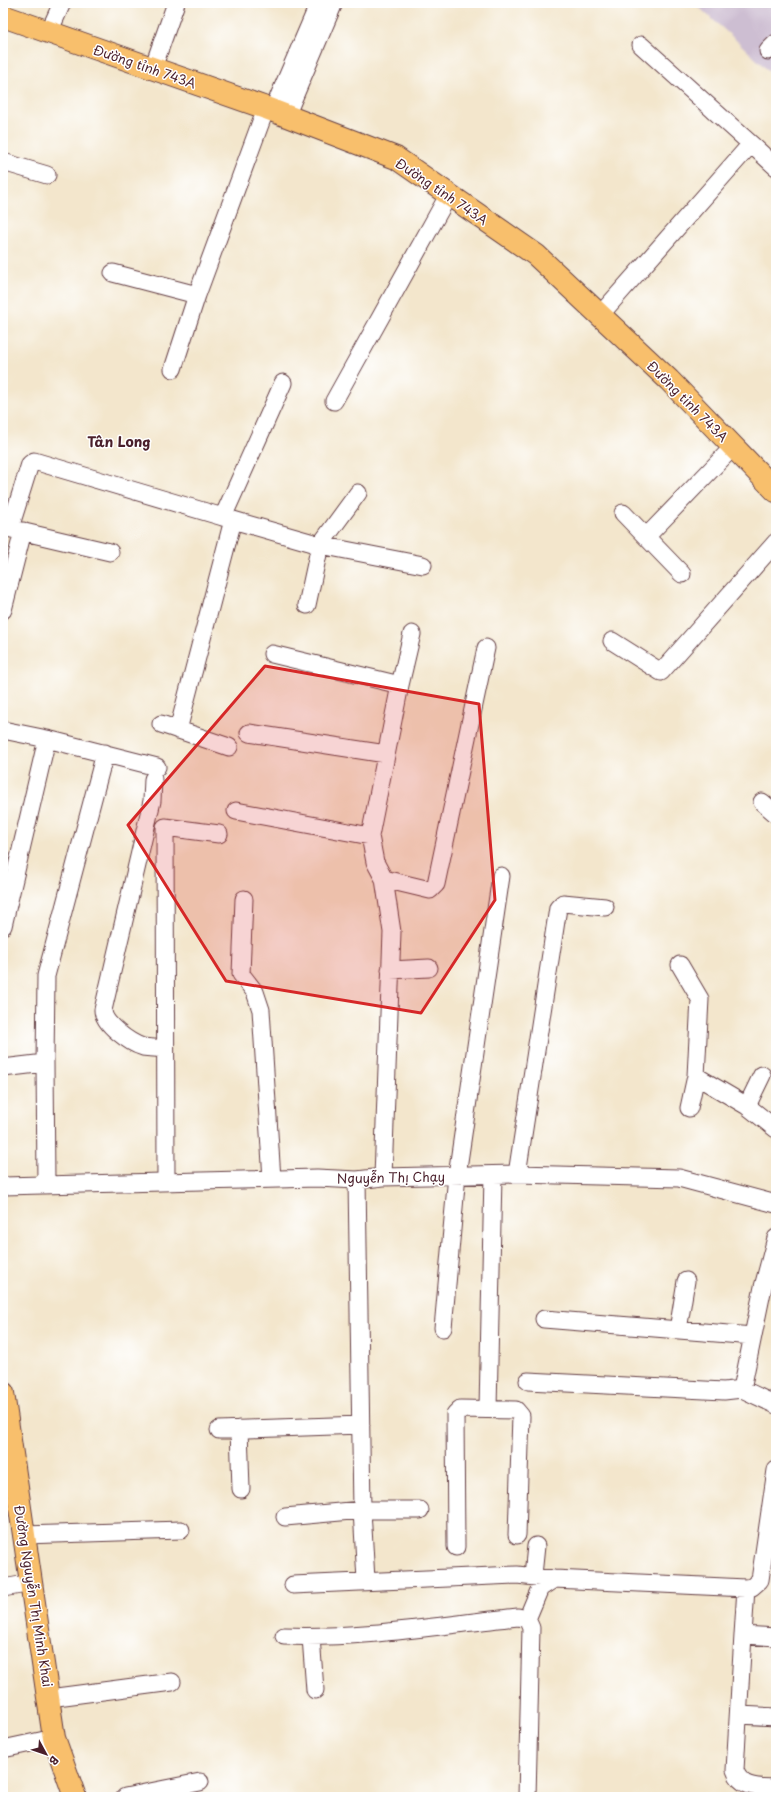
<svg xmlns="http://www.w3.org/2000/svg" width="779" height="1800" font-family="'Playpen Sans',sans-serif">
  <style>
    .industrial { fill: #cdbed2 }
    .lines { fill: none; stroke-linecap: round; stroke-linejoin: round }
    .minor-casing { stroke: #633d43; stroke-width: 19 }
    .major-casing { stroke: #633d43; stroke-width: 24 }
    .minor { stroke: #fff; stroke-width: 17 }
    .major { stroke: #f8bf6c; stroke-width: 22 }
    .marked { fill: #d62828; fill-opacity: 0.2; stroke: #d62828; stroke-width: 3; stroke-linejoin: round }
    .labels { text-anchor: middle; dominant-baseline: central; stroke-width: 3; stroke-linejoin: round; paint-order: stroke }
    .street-label { font-size: 13px; fill: #4a1f2b; stroke: #fff }
    .neighbourhood-label { font-size: 14px; font-weight: bold; fill: #4a1f2b; stroke: #fff }
  </style>
  <rect width="100%" height="100%" fill="#fff"/>
  <filter id="ink" filterUnits="userSpaceOnUse"><feTurbulence type="fractalNoise" baseFrequency=".025" numOctaves="2"/><feDisplacementMap in="SourceGraphic" scale="8" xChannelSelector="R" yChannelSelector="G"/><feConvolveMatrix kernelMatrix="1 2 1 2 8 2 1 2 1" color-interpolation-filters="sRGB"/></filter>
  <filter id="wash" filterUnits="userSpaceOnUse"><feTurbulence type="fractalNoise" baseFrequency=".012" numOctaves="4" result="noise"/><feDisplacementMap in="SourceGraphic" scale="16" xChannelSelector="R" yChannelSelector="G"/><feGaussianBlur stdDeviation="0.9" result="paint"/><feColorMatrix in="noise" values="0 0 0 0 0 0 0 0 0 0 0 0 0 0 0 0 0 1.4 0 .05"/><feComposite in="paint" operator="in"/></filter>
  <g filter="url(#wash)">
    <rect width="100%" height="100%" fill="#f3e6cc"/>
    <path class="industrial" d="M694 3H776V78L737 41Z"/>
  </g>
  <g filter="url(#ink)">
    <g class="lines">
      <defs>
        <path id="minor" d="M49 32 62 3
          M641 45 751 144
          M768 51 776 43
          M153 68 176 3
          M273 110 319 3
          M286 116 334 3
          M3 162 47 175
          M113 273 197 295 266 108
          M600 315 751 144 776 167
          M173 369 197 295
          M334 401 449 194
          M623 513 682 574
          M223 517 283 383
          M233 520 320 545 358 493
          M3 527 110 552
          M10 528 30 464 34 461 233 520 178 730
          M647 536 733 447
          M307 605 320 545 423 565
          M3 610 23 531
          M612 641 661 672 776 542
          M272 654 400 685 370 836 375 862 384 879 392 932 383 1177
          M400 685 412 634
          M161 724 229 747
          M3 730 47 739 157 767
          M249 733 386 754
          M153 779 152 801 103 1010C103 1024 130 1043 143 1047 150 1048 158 1048 165 1049
          M762 802 776 814
          M236 811 370 836
          M384 879 430 890 436 884 486 648
          M244 899 241 974 255 992 261 1010 272 1179
          M3 926 47 739
          M680 965 700 999 696 1076 747 1106
          M390 970 429 968
          M45 1063 46 1184
          M3 1068 45 1063 46 976 105 753
          M762 1075 747 1106 776 1129
          M689 1108 696 1076
          M517 1174 558 908 563 903 605 907
          M357 1180 362 1510 366 1580
          M166 1182 165 827 219 834
          M3 1186 317 1178 357 1180 383 1177 517 1174 679 1178 776 1204
          M776 1238 763 1287 742 1389 776 1405
          M544 1319 753 1336
          M443 1328 457 1175 501 876
          M678 1330 686 1281
          M528 1381 724 1391 742 1389
          M488 1409 493 1175
          M239 1429 241 1489
          M219 1430 361 1425
          M776 1470 760 1580 752 1587 746 1588 743 1635 776 1637
          M285 1517 362 1510H420
          M24 1535 181 1530
          M456 1547 455 1414 460 1409 516 1410 521 1416 517 1535
          M533 1575 536 1546
          M293 1585 517 1575 554 1579 746 1588
          M3 1588 32 1583
          M527 1619 540 1588 554 1579
          M743 1635 735 1770C741 1789 759 1787 776 1788
          M284 1636C361 1639 441 1625 518 1617L527 1619 531 1628 527 1797
          M311 1637 315 1690
          M49 1698 172 1682
          M740 1715 776 1717
          M3 1749 54 1738
          M125 1797 200 1782"/>
        <path id="major" d="M3 16 266 108 396 158 536 255 669 380 776 491
          M3 1393 54 1738 75 1797"/>
      </defs>
      <use href="#minor" class="minor-casing"/>
      <use href="#major" class="major-casing"/>
      <use href="#minor" class="minor"/>
      <use href="#major" class="major"/>
    </g>
  </g>
  <path class="marked" d="M265 666 479 704 495 900 421 1013 226 981 128 825Z"/>
  <g class="labels">
    <g class="street-label">
      <text transform="translate(145 66) rotate(19)">Đường tỉnh 743A</text>
      <text transform="translate(442 191) rotate(34)">Đường tỉnh 743A</text>
      <text transform="translate(688 401) rotate(45)">Đường tỉnh 743A</text>
      <text transform="translate(391 1177) rotate(-1)">Nguyễn Thị Chạy</text>
      <text transform="translate(34 1596) rotate(81)">Đường Nguyễn Thị Minh Khai</text>
    </g>
    <g class="neighbourhood-label">
      <text x="119" y="441">Tân Long</text>
    </g>
  </g>
  <rect width="779" height="1800" fill="none" stroke="#fff" stroke-width="16"/>
  <g transform="translate(46 1754) rotate(130)" stroke="#ffffff" stroke-width="3" paint-order="stroke">
  <path d="M0-3L7 15L0 10L-7 15Z" fill="#4a1f2b"/>
  <text y="-6" font-size="11" font-weight="bold" text-anchor="middle" fill="#4a1f2b">B</text>
  </g>
</svg>
